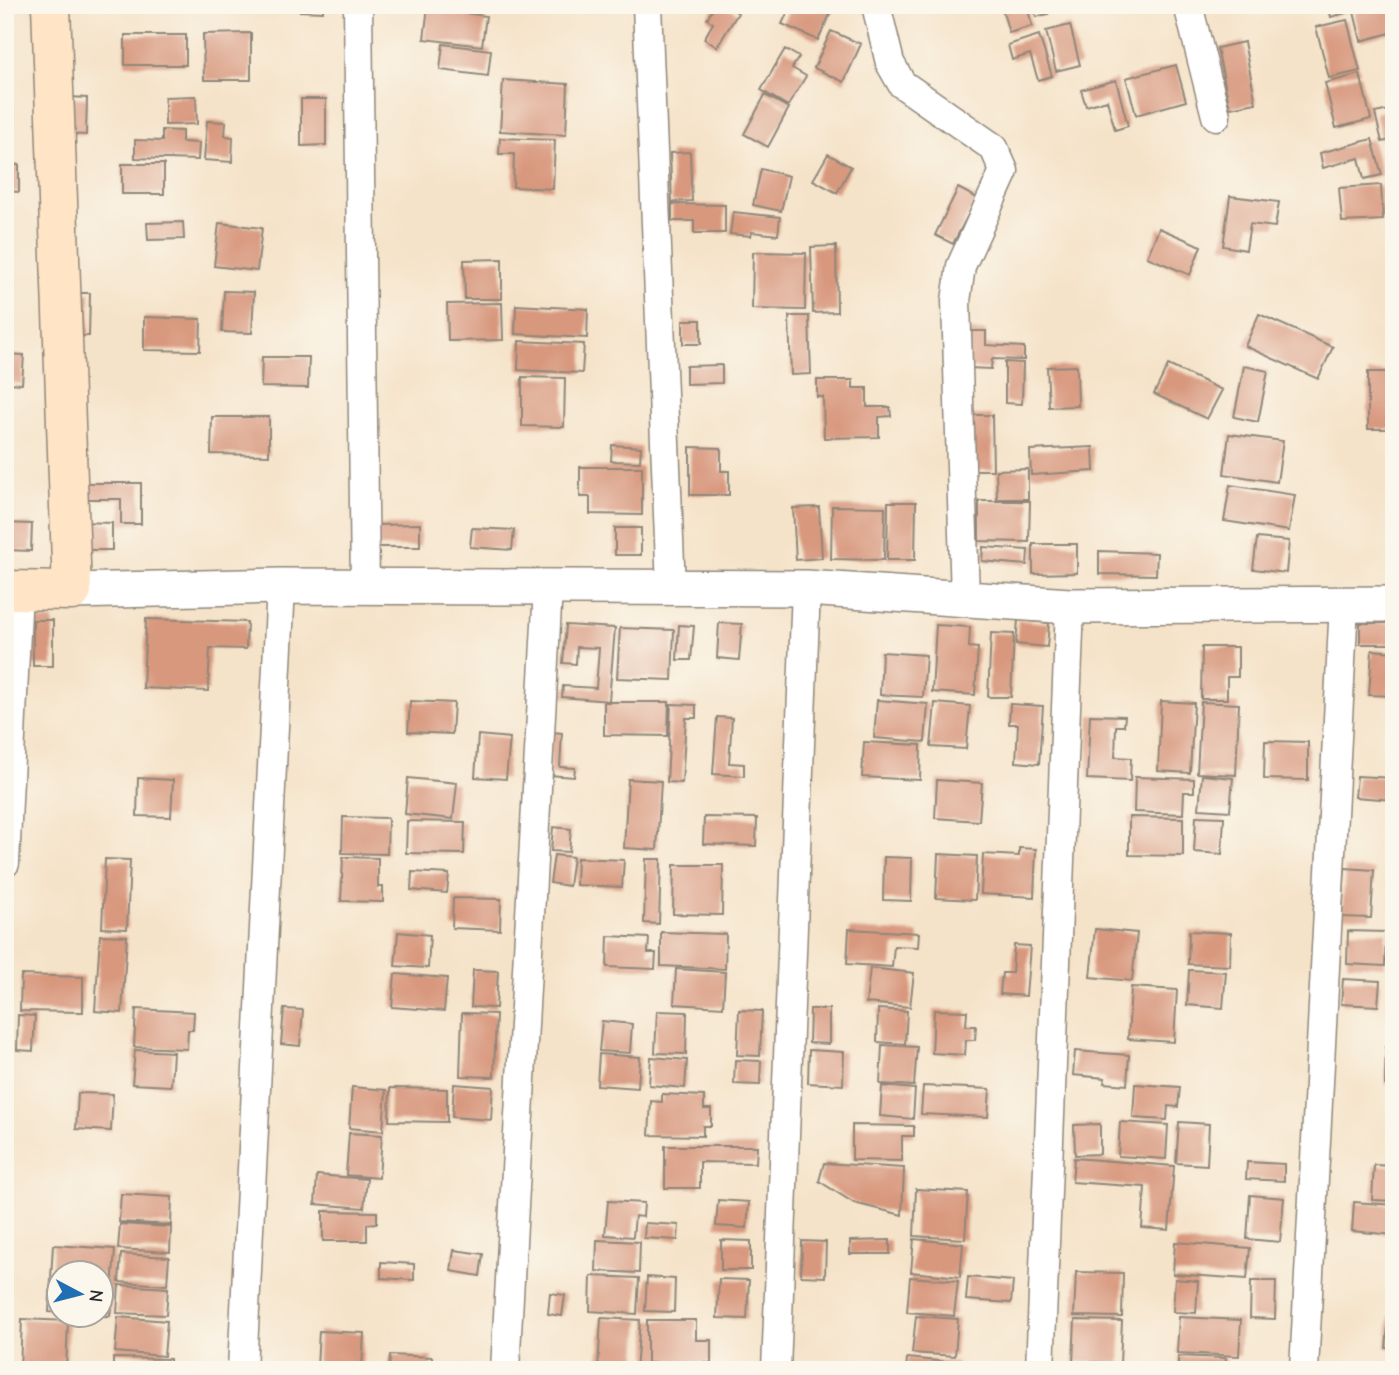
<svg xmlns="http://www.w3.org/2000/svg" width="1399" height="1375" font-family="'Comic Neue',sans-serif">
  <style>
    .building { fill: #d8987e }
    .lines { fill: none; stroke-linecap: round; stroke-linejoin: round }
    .minor-casing { stroke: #90877a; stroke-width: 31 }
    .tertiary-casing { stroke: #90877a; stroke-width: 38 }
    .secondary-casing { stroke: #90877a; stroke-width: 41 }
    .minor { stroke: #fff; stroke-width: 28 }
    .tertiary { stroke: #fff; stroke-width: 35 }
    .secondary { stroke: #ffe4c6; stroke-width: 38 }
  </style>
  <rect width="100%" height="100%" fill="#fbf7ec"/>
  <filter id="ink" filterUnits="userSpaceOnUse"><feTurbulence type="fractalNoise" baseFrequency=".0143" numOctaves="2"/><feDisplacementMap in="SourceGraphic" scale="14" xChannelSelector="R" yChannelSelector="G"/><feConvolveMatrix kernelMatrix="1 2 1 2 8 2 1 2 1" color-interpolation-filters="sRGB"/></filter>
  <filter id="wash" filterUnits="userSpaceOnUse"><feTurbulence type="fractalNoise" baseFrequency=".00686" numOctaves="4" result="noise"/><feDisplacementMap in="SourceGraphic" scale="28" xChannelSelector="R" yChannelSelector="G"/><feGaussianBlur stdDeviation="1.57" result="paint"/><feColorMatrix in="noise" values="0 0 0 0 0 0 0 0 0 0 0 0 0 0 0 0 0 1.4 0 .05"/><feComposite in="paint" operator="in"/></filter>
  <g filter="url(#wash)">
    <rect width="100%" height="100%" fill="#f5e3c9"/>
    <g id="blocks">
      <path class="building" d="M300 5H323V12L299 11Z
        M715 5H725L738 13 717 47 704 39 713 23 707 19Z
        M791 5 834 6 818 40 782 24Z
        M1001 5H1027L1032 26 1009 33Z
        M1033 5H1046L1048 14 1036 17Z
        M1328 5H1343L1345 13 1331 17Z
        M1379 5H1394V32L1361 41 1354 12Z
        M428 7 486 16 482 46 424 39Z
        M1347 20 1360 71 1329 78 1316 27Z
        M1070 25 1080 65 1056 71 1046 31Z
        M831 31 861 44 844 82 814 68Z
        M251 33V80H204L203 34Z
        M125 35H186V65H125Z
        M1039 35 1052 76 1038 80 1030 54 1012 60 1008 45Z
        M1244 42 1256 103 1230 108 1217 48Z
        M443 44 491 50 488 76 440 70Z
        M785 49 799 57 792 68 806 76 788 106 761 90Z
        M1176 65 1186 101 1136 115 1126 78Z
        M1360 74 1371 119 1336 128 1325 83Z
        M503 80 568 84 566 135 500 131Z
        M1116 80 1128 126 1115 130 1107 100 1086 106 1081 90Z
        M765 95 789 108 768 147 744 134Z
        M196 96 197 124 165 125V97Z
        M69 97 87 98 86 135 68 134Z
        M301 99H326V145L301 146Z
        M1394 109V139L1382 142 1375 113Z
        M207 121 226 122 225 136 233 137 232 162 204 160Z
        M162 130 182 131V142L199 143 198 160 135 158V140L162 141Z
        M500 138 555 140 553 189 513 187 514 154H499Z
        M1372 139 1382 175 1364 179 1359 158 1323 168 1320 153Z
        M690 152 692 201 672 202 670 153Z
        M828 154 851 167 837 193 813 180Z
        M5 164 19 165V192L5 191Z
        M122 164H164V194H122Z
        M761 169 789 176 781 211 753 205Z
        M1381 185 1383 220 1342 222 1339 188Z
        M958 188 977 198 953 244 935 235Z
        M1230 196 1279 202 1275 227 1250 224 1246 250 1223 246Z
        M672 204 725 205V233H694V221H672Z
        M733 212 780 217 778 235 752 232 751 236 730 234Z
        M183 222 184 239 148 240 147 223Z
        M219 223 262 228 257 271 214 266Z
        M1159 228 1201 246 1190 275 1147 257Z
        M836 246 837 312 813 313 811 247Z
        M753 252 806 253 805 310 752 309Z
        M502 259V299H465L464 260Z
        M224 291 254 292 252 333 222 332Z
        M75 293H90L89 336H74Z
        M502 303 503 340 448 341 447 304Z
        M516 305 588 309 587 338 515 334Z
        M1259 314 1333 347 1318 379 1245 346Z
        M789 316H809L811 374 791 375Z
        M144 317 201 319 200 351 144 350Z
        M683 320H701V344H683Z
        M968 331H986V345L1024 347V360L992 359 991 369 967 368Z
        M519 341 584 344 582 373 518 370Z
        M5 354 24 355 22 384 9 383 11 369 5 368Z
        M262 357H309L308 388 261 387Z
        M1005 362 1023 363 1022 404 1005 403Z
        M722 365V383L686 384V366Z
        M1168 365 1222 390 1207 419 1154 394Z
        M1077 366 1078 406 1049 407 1047 367Z
        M1244 366 1268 371 1258 422 1234 417Z
        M1368 372H1394V429H1368Z
        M522 377 565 378 564 427 522 426Z
        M817 380H853V388H867V407H890L891 416 879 417V437L824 438 823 397H817Z
        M971 415H992L993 470H972Z
        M212 417H269V455L211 454Z
        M1229 434 1283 441 1277 482 1224 474Z
        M612 445 641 447 640 462 611 461Z
        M690 447 721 448V471H729V495H690Z
        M1093 447 1094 471 1031 475 1030 450Z
        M580 467H642V515L590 514V497H580Z
        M1028 469V499H997L996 470Z
        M80 483H141V524H121V499H80Z
        M1230 485 1295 495 1289 531 1224 521Z
        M979 501H1030L1029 542 979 541Z
        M888 502H916L915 560H887Z
        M832 506 885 507 884 560 831 559Z
        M819 507 822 558 796 560 793 508Z
        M80 522 112 523V550H79Z
        M5 523 32 524 31 551 5 550Z
        M420 524V547H379L378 525Z
        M472 528 514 530 512 550 470 547Z
        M615 528H641V555H615Z
        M1257 538 1289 541 1286 573 1253 569Z
        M1033 544H1077V573L1033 574Z
        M983 547 1028 550 1027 565 982 561Z
        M1099 551 1157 553 1156 575 1099 574Z
        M146 619 247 622 246 649 210 648 208 691 143 688Z
        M33 620H53V666H33Z
        M1018 620 1049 623 1047 647 1016 644Z
        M719 623 742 624 739 660 717 658Z
        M1360 623H1394V644H1360Z
        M566 625 615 628 609 701 562 697 563 686 596 688 599 648 577 647 576 664 563 663Z
        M679 625 694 626 691 660H677Z
        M936 625 970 627 969 647 978 648 975 695 932 692Z
        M620 628 674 630 672 680 617 678Z
        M991 633 1014 634 1011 697H988Z
        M1202 647H1238V677H1227V699H1201Z
        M1372 650 1394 652V696L1369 695Z
        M882 652 926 655 923 697 880 695Z
        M877 700 928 704 925 742 874 738Z
        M410 701 454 703 452 734 408 732Z
        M1161 701 1194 703 1190 773 1158 771Z
        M604 702H669L668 736 604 735Z
        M1201 702 1239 704 1236 775 1197 773Z
        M935 703 970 706 966 749 931 747Z
        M671 704 696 705V718H686L682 783 667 782Z
        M1010 704 1043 706 1039 764 1016 762 1018 724H1009Z
        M1090 715 1125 716 1124 726H1116L1115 757 1131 758 1130 781 1087 779Z
        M717 717 732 718 729 763 744 764V776L713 774Z
        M552 732 562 733 560 767 575 768 574 777 549 775Z
        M478 735 510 738 506 779 475 777Z
        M1265 741 1308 742V780L1264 779Z
        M864 742 921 745 920 780 862 777Z
        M1202 775 1233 778 1230 811 1199 809Z
        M1357 776 1394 778V800L1355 797Z
        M1135 777 1194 779V792H1184L1183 814 1134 812Z
        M138 778 173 780 171 817 137 816Z
        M408 778 457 783 453 819 405 814Z
        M628 779 661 781 657 850 624 848Z
        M937 780 982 783 979 821 935 818Z
        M1196 816 1224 817 1222 854 1194 852Z
        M343 817 388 818 387 854 342 853Z
        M704 817 757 818 756 846 703 844Z
        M1129 817 1183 818V856L1129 855Z
        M407 821 465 822 464 854 406 853Z
        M553 827 571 829 569 852 551 851Z
        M1019 848 1036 849 1034 897 981 894 983 854 1019 856Z
        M938 854 977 856 975 900 936 898Z
        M554 855 573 857 569 886 550 883Z
        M343 857 378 858V887H383V902L341 901Z
        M884 857 912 858 911 901 883 900Z
        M577 858 624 860 622 887 576 885Z
        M105 859 130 860 127 929 102 928Z
        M646 859H661L659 924 644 923Z
        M674 865H723L722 915 673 914Z
        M1345 868 1374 870 1371 918 1342 917Z
        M412 872 449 874 447 893 411 890Z
        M453 898 501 899 500 930 452 928Z
        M849 929 919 933 918 947 894 946 892 967 847 964Z
        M1095 929 1137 933 1132 981 1090 977Z
        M1189 931 1231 933 1230 966 1188 964Z
        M1348 931 1386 932 1385 966 1347 964Z
        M398 932 430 935 428 968 395 966Z
        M661 932 726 934 725 969 661 966Z
        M100 935 127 936 122 1013 95 1011Z
        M608 936 649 938 648 953H656L655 969 607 967Z
        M1014 945 1030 946 1026 996 1000 994 1002 973H1012Z
        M870 968 914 973 910 1007 866 1003Z
        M676 969 725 972 723 1007 674 1004Z
        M473 970 498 971 496 1008 471 1007Z
        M1189 970 1226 972 1223 1008 1187 1005Z
        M395 974 447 978 444 1011 392 1007Z
        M21 975 83 977V1012L20 1011Z
        M1343 979 1380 981 1378 1006 1341 1004Z
        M1131 987 1177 990 1174 1042 1128 1039Z
        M136 1009 194 1012 193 1030H188L187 1049 134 1047Z
        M284 1009 303 1010 300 1046 281 1044Z
        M810 1009H829V1044L809 1043Z
        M878 1009 907 1011 905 1044 877 1042Z
        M739 1010 762 1011 760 1056 737 1055Z
        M934 1010 967 1011 966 1026H976L975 1040H966L965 1055 932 1053Z
        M657 1011 687 1012 686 1054 655 1053Z
        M462 1013 496 1014 494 1077 460 1076Z
        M18 1015 35 1016 33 1051 17 1050Z
        M602 1021 632 1024 630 1053 599 1051Z
        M882 1045 917 1047 914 1086 880 1084Z
        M1386 1047H1394V1085H1385Z
        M135 1050 173 1052 171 1086 132 1084Z
        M809 1050 844 1052 843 1085 808 1083Z
        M1075 1051 1129 1055 1127 1085 1104 1083 1105 1078 1073 1075Z
        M599 1054 640 1057 638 1088 597 1085Z
        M651 1057 687 1060 685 1088 649 1085Z
        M735 1060 761 1061 760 1085 734 1084Z
        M454 1084 493 1087 491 1120 452 1117Z
        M1135 1084 1180 1087 1178 1107 1168 1106 1167 1120 1133 1118Z
        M882 1086 915 1089 913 1119 880 1116Z
        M923 1086 990 1089 988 1117 921 1114Z
        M352 1087 386 1090 383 1131 349 1128Z
        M390 1088 447 1089V1122L389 1121Z
        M78 1093 113 1094 111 1131 76 1129Z
        M662 1094 704 1096V1109H711V1126H703V1136L649 1135 651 1101 662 1102Z
        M1120 1122 1168 1125 1166 1159 1118 1156Z
        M1179 1122 1209 1124 1207 1165 1176 1163Z
        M1100 1124V1154L1075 1155 1074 1125Z
        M852 1125 914 1126V1136H902V1161L852 1160Z
        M349 1133 382 1135 379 1178 346 1175Z
        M665 1146H757L756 1163 700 1162V1188H665Z
        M1074 1158 1174 1166 1169 1230 1142 1228 1145 1187 1072 1182Z
        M1247 1162 1284 1164V1181L1246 1179Z
        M824 1163 904 1168 902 1215 854 1203 819 1181Z
        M1374 1165 1394 1166V1201L1372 1200Z
        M317 1175 367 1179 364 1208 315 1204Z
        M916 1189 968 1192 965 1239 914 1236Z
        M121 1194 172 1197 171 1225 119 1222Z
        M1250 1195 1284 1198 1280 1242 1247 1239Z
        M718 1200 749 1202 747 1228 716 1226Z
        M608 1201 644 1203 643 1217 635 1216 633 1237 605 1235Z
        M1354 1202 1394 1205V1235L1352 1231Z
        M323 1211 377 1212V1223L367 1224V1241H323Z
        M645 1223 679 1225 678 1240 644 1238Z
        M120 1224 171 1227 170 1252 118 1249Z
        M914 1239 963 1244 960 1277 911 1272Z
        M597 1240 640 1242 639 1273 596 1271Z
        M721 1240 751 1241V1270H721Z
        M890 1240V1254H850V1241Z
        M802 1241 826 1242 825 1277 801 1276Z
        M1175 1242 1250 1248 1247 1279 1173 1274Z
        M53 1245 115 1249 110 1316H102V1274H60V1313L49 1312Z
        M454 1250 483 1254 480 1276 451 1271Z
        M121 1254 169 1257 167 1285 119 1282Z
        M381 1262 414 1264V1280L381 1278Z
        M1076 1272 1123 1273 1122 1317 1074 1316Z
        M591 1276 639 1278 637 1314 590 1311Z
        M647 1277 675 1279 674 1312 645 1311Z
        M910 1277 958 1281 954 1316 907 1312Z
        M968 1277 1013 1281 1011 1303 966 1300Z
        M719 1279 749 1280 747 1319 717 1318Z
        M1175 1279 1198 1281 1196 1313 1173 1312Z
        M1251 1281H1276L1275 1319 1250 1318Z
        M119 1285 168 1288 166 1315 117 1313Z
        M550 1293 565 1295 562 1316 548 1314Z
        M916 1316 958 1319 955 1356 912 1353Z
        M1389 1316 1394 1317V1349L1386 1348Z
        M118 1317 167 1321 164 1356 115 1352Z
        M1179 1317 1241 1320 1239 1356 1177 1353Z
        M601 1318 640 1320 636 1370H598Z
        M22 1319 68 1321 66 1370H20Z
        M647 1320H696V1340H711V1363H647Z
        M1075 1320 1122 1321 1120 1363 1073 1362Z
        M319 1331 364 1333 362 1369 317 1366Z
        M390 1355 432 1357V1370H389Z
        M1178 1356 1226 1358 1225 1370H1178Z
        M113 1358 170 1359V1370H113Z
        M907 1358 957 1363 956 1370H906Z"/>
    </g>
  </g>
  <g filter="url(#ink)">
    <use href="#blocks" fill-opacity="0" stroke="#90877a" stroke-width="2"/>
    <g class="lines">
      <defs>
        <path id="minor" d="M358 5 365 587
          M647 5 671 588
          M876 5 890 63 902 84 994 148 1004 171 961 266 956 301 965 599
          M1188 5 1216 116
          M5 863 18 590
          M242 1370 281 586
          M505 1370 548 588
          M776 1370 806 588
          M1040 1370 1070 606
          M1304 1370 1344 604"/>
        <path id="tertiary" d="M72 591 281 586 806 588 1070 606 1394 604"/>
        <path id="secondary" d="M5 590 72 591 51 5"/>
      </defs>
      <use href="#minor" class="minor-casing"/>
      <use href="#tertiary" class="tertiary-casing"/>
      <use href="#secondary" class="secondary-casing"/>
      <use href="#minor" class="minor"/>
      <use href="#tertiary" class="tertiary"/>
      <use href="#secondary" class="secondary"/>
    </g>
  </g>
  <rect width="1399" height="1375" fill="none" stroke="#fbf7ec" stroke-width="28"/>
  <g transform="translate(80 1294) rotate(97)"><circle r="33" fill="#fbf7ec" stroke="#a8a59f" stroke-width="2"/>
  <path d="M0-5L12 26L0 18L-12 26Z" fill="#1f6fb2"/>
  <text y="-10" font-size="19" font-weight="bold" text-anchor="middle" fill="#2b2b2b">N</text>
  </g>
</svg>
